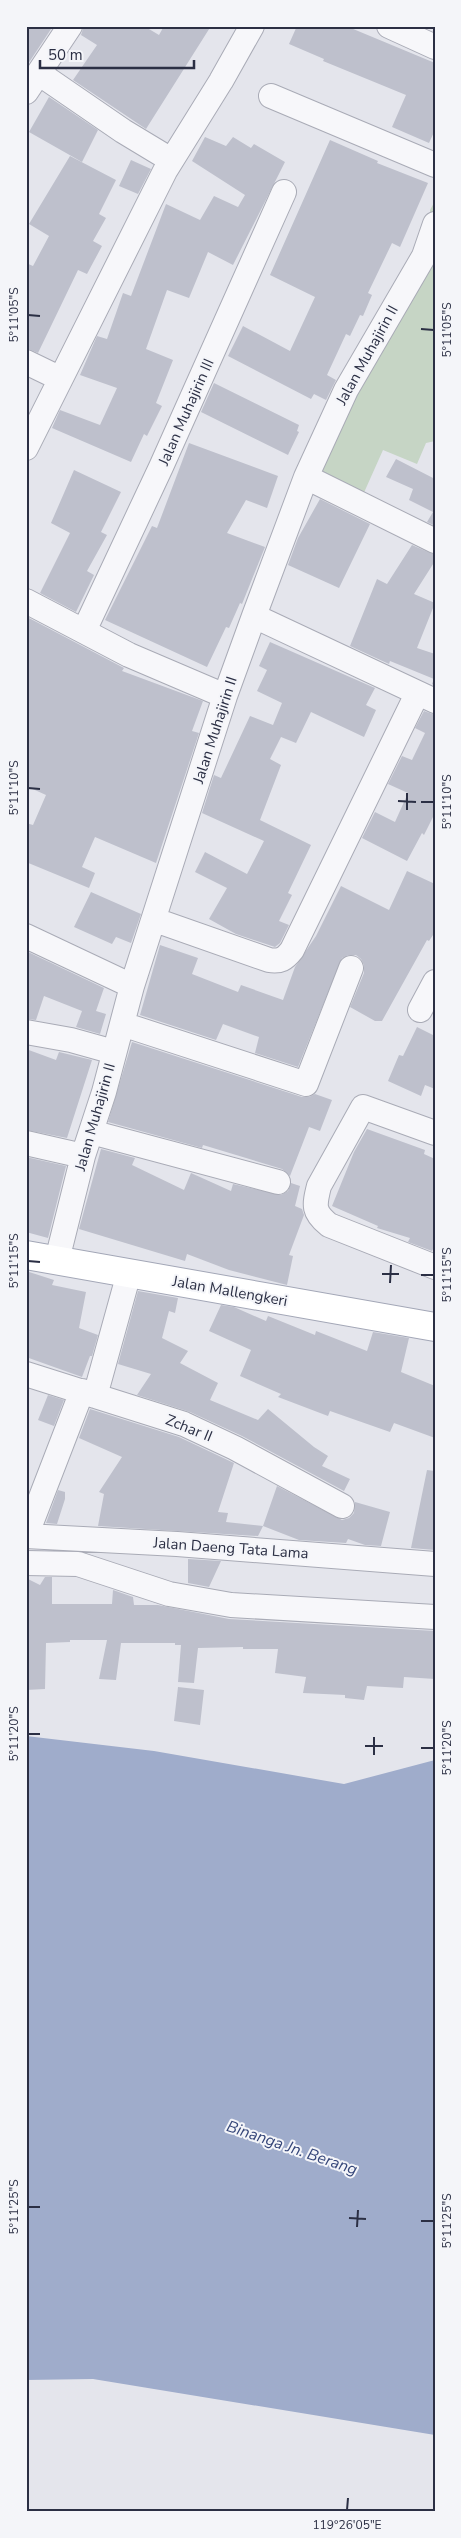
<svg xmlns="http://www.w3.org/2000/svg" width="461" height="2538" font-family="'Nunito Sans',sans-serif">
  <style>
    .green { fill: #c6d5c5 }
    .water { fill: #9faccb }
    .building { fill: #bec0cc }
    .lines { fill: none; stroke-linecap: round; stroke-linejoin: round }
    .street-casing { stroke: #a9abb6; stroke-width: 26 }
    .primary-casing { stroke: #a3a7b7; stroke-width: 30 }
    .street { stroke: #f7f7fa; stroke-width: 24 }
    .primary { stroke: #fff; stroke-width: 28 }
    .ticks { fill: none; stroke: #2b2f44; stroke-width: 2 }
    .labels { text-anchor: middle; dominant-baseline: central; stroke-width: 4; stroke-linejoin: round; paint-order: stroke }
    .street-label { font-size: 15px; fill: #2b2f44; stroke: #f4f5f9 }
    .water-label { font-size: 16px; font-style: italic; fill: #354679; stroke: #f4f5f9 }
    .neatline { fill: none; stroke: #2b2f44; stroke-width: 2 }
    .ticks-label { font-size: 12px; text-anchor: middle; fill: #2b2f44 }
  </style>
  <rect width="100%" height="100%" fill="#e4e5ec"/>
  <path class="green" d="M435 201V441L426 443 417 464 383 450 358 506 309 482 430 257V210Z"/>
  <path class="water" d="M26 1736 154 1751 344 1784 435 1760V2435L93 2379 26 2380Z"/>
  <path class="building" d="M26 26H53L26 67Z
    M84 26H144L159 35 164 26H211L146 129 73 80 97 45 81 35Z
    M297 26H346L435 63V130L429 143 392 127 406 95 323 61 324 59 289 44Z
    M49 97 98 130 82 162 29 132Z
    M205 137 226 146 233 137 251 148 254 144 285 162 233 265 208 252 189 298 167 290 146 349 173 360 156 403 162 406 147 436 144 434 131 462 52 428 60 410 100 425 117 388 80 375 97 336 107 339 123 293 131 296 166 204 200 220 214 196 238 207 245 195 192 161Z
    M330 140 378 161 377 163 428 183 400 247 392 243 368 293 372 295 363 316 360 315 350 336 346 334 327 375 336 380 326 400 314 394 311 399 228 356 243 326 290 351 315 297 270 275Z
    M70 156 116 180 99 214 106 218 93 241 102 246 87 274 78 270 38 353 26 348V263L33 266 49 236 29 224Z
    M131 160 151 169 138 194 119 186Z
    M214 383 299 425 297 431 299 432 288 455 201 412Z
    M189 443 278 476 267 508 246 500 227 533 265 547 242 604 240 603 229 628 226 627 207 667 105 620 152 526 157 528Z
    M396 459 435 479V526L427 522 433 512 409 500 413 489 386 477Z
    M74 470 121 492 101 532 107 535 87 571 94 575 76 612 40 593 70 533 51 523Z
    M320 499 370 524 339 588 288 565 298 538Z
    M412 545 435 555V561L414 594 435 603 417 648 435 654V686L432 684 434 679 390 661 389 664 350 646 377 579 387 584Z
    M27 617 124 668 122 671 203 701 192 731 199 733 156 863 95 837 82 867 95 873 89 888 26 862V823L33 825 46 795 26 786Z
    M270 642 375 688 366 705 376 710 364 737 311 712 296 743 281 737 270 759 281 765 260 820 311 845 288 893 292 895 279 921 289 925 280 943 275 947 236 934 209 919 227 888 195 872 205 852 247 874 264 841 202 813 214 775 221 778 250 716 273 725 282 703 257 691 267 670 259 666Z
    M424 711 435 715V813L424 835 422 833 407 861 362 838 375 812 395 822 408 793 388 784 402 756 412 760 425 733 415 728Z
    M407 871 435 884V932L429 941 427 940 382 1021H375L350 1007 364 973V965L361 959 356 955H348L342 958 298 1067 255 1053 259 1037 223 1024 216 1040 140 1015 160 945 198 958 192 974 238 992 241 985 283 1000 295 967 316 936 341 886 389 910Z
    M91 892 141 914 131 943 116 937 112 944 74 927Z
    M26 951 104 988 96 1011 106 1014 100 1034 76 1027 82 1011 44 996 36 1020 26 1019Z
    M417 1027 435 1036V1089L425 1085 421 1096 388 1081 399 1055 403 1056Z
    M132 1042 302 1097H309L315 1094 332 1100 320 1131 309 1127 290 1176 282 1169 203 1145 202 1148 108 1122Z
    M26 1049 56 1060 59 1052 92 1060 67 1138 26 1130Z
    M367 1129 425 1150 424 1154 435 1159V1245L432 1251 408 1242 410 1238 377 1228 378 1226 332 1206 354 1152Z
    M101 1149 135 1158 132 1165 184 1190 191 1173 231 1191 233 1184 281 1195 288 1191 291 1183 300 1186 295 1206 302 1209 304 1215 289 1255 293 1256 287 1285 229 1270 187 1254 185 1261 79 1229Z
    M26 1157 66 1166 48 1238 26 1232Z
    M26 1271 54 1280 52 1285 86 1292 79 1328 98 1335 92 1356H90L82 1377 26 1357Z
    M138 1291 178 1298 175 1313 169 1311 162 1338 188 1351 180 1363 218 1383 210 1400 258 1420 268 1409 314 1447 328 1456 322 1466 350 1479 344 1491 242 1436 190 1412 137 1395 151 1374 118 1364Z
    M221 1305 234 1307 266 1321 268 1316 315 1335 316 1331 367 1351 373 1332 409 1338 401 1372 435 1386V1438L394 1423 390 1432 330 1411 328 1416 278 1397 281 1394 240 1376 251 1350 209 1331Z
    M48 1395 64 1400 54 1426 38 1420Z
    M90 1409 179 1437 234 1463 218 1512 228 1513 226 1522 263 1526 258 1536 98 1526 104 1494 99 1492 122 1457 79 1438Z
    M427 1470 435 1471V1550L411 1548Z
    M277 1486 342 1520 349 1518 354 1513 355 1502 390 1512 381 1546 365 1545 348 1539 346 1543 299 1540 263 1526Z
    M58 1490 65 1492V1499L57 1524 46 1523Z
    M188 1559 221 1561 209 1587 188 1583Z
    M45 1577H52V1604H112L113 1590 133 1597 134 1605H158L229 1619 435 1631V1679L404 1677 403 1688 367 1686 364 1700 345 1698V1695L303 1693 306 1677 275 1673 278 1649H243V1647L198 1648 194 1683 178 1682 181 1645H175V1643H121L116 1680 99 1679 107 1640H70V1642L46 1643 45 1689 26 1690V1578L40 1585Z
    M178 1687 204 1690 200 1725 174 1721Z"/>
  <g class="lines">
    <defs>
      <path id="street" d="M389 26 435 47
        M40 74 123 131 171 160
        M26 92 70 26
        M271 96 435 165
        M26 362 59 378
        M26 448 165 171 221 81 252 26
        M306 477 435 541
        M26 601 129 655 225 696
        M254 616 435 701
        M84 631 161 467 284 192
        M155 920 269 960C280 962 285 959 292 950L417 694
        M26 936 132 986
        M420 1010 435 982
        M122 1024 306 1084 351 968
        M26 1032 71 1040 114 1052
        M91 1132 278 1182
        M435 1133 363 1107 319 1186C314 1206 313 1212 329 1225L435 1267
        M26 1143 83 1156
        M57 1260 83 1156 104 1092 132 986 225 696 254 616 306 477 346 390 424 256 435 224
        M26 1374 184 1424 235 1448 342 1506
        M95 1396 129 1273
        M26 1536 177 1544 435 1564
        M26 1536 82 1391
        M26 1563 78 1564 169 1594 231 1605 435 1617"/>
      <path id="primary" d="M26 1255 435 1327"/>
    </defs>
    <use href="#street" class="street-casing"/>
    <use href="#primary" class="primary-casing"/>
    <use href="#street" class="street"/>
    <use href="#primary" class="primary"/>
  </g>
  <path class="ticks" d="M28 315 40 316M421 329 434 330M28 788 40 789M398 801 416 802M421 802H434M407 810V793M28 1261 40 1262M382 1274H399M421 1275H434M390 1283 391 1265M28 1734H40M365 1746H383M421 1748H434M374 1755V1737M28 2207H40M349 2218 366 2219M421 2221H434M357 2227 358 2210M347 2510 348 2498"/>
  <g class="labels">
    <g class="street-label">
      <text transform="translate(367 355) rotate(-61)">Jalan Muhajirin II</text>
      <text transform="translate(186 412) rotate(-66)">Jalan Muhajirin III</text>
      <text transform="translate(215 730) rotate(-72)">Jalan Muhajirin II</text>
      <text transform="translate(95 1117) rotate(-74)">Jalan Muhajirin II</text>
      <text transform="translate(230 1291) rotate(10)">Jalan Mallengkeri</text>
      <text transform="translate(189 1428) rotate(22)">Zchar II</text>
      <text transform="translate(231 1548) rotate(4)">Jalan Daeng Tata Lama</text>
    </g>
    <g class="water-label">
      <text transform="translate(292 2148) rotate(19)">Binanga Jn. Berang</text>
    </g>
  </g>
  <rect width="461" height="2538" fill="none" stroke="#f4f5f9" stroke-width="55"/>
  <path d="M40 60v8h154v-8" fill="none" stroke="#2b2f44" stroke-width="2.5"/>
  <text x="48" y="60" font-size="15" fill="#2b2f44" stroke="#f4f5f9" stroke-width="4" paint-order="stroke">50 m</text>
  <rect x="28" y="28" width="406" height="2482" class="neatline"/>
  <g class="ticks-label">
    <text transform="translate(14 315) rotate(-90)" y="4">5°11'05"S</text>
    <text transform="translate(447 330) rotate(-90)" y="4">5°11'05"S</text>
    <text transform="translate(14 788) rotate(-90)" y="4">5°11'10"S</text>
    <text transform="translate(447 802) rotate(-90)" y="4">5°11'10"S</text>
    <text transform="translate(14 1261) rotate(-90)" y="4">5°11'15"S</text>
    <text transform="translate(447 1275) rotate(-90)" y="4">5°11'15"S</text>
    <text transform="translate(14 1734) rotate(-90)" y="4">5°11'20"S</text>
    <text transform="translate(447 1748) rotate(-90)" y="4">5°11'20"S</text>
    <text transform="translate(14 2207) rotate(-90)" y="4">5°11'25"S</text>
    <text transform="translate(447 2221) rotate(-90)" y="4">5°11'25"S</text>
    <text x="347" y="2529">119°26'05"E</text>
  </g>
</svg>
